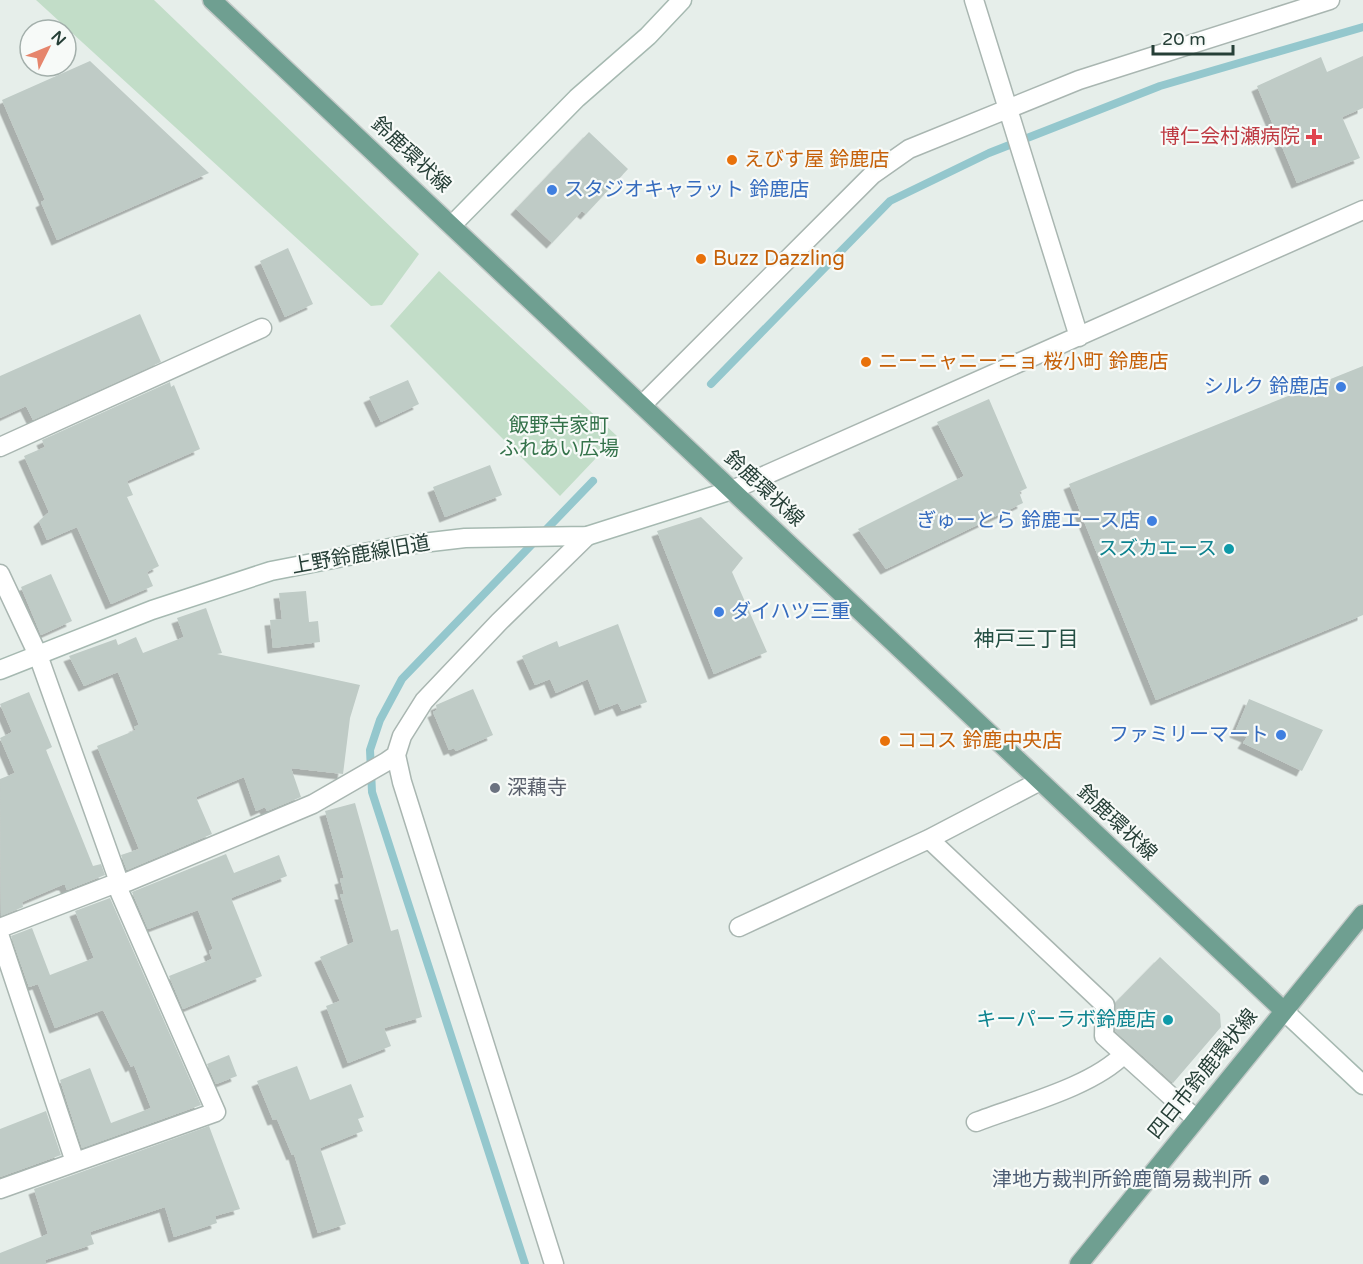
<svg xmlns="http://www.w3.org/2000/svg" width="1363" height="1264" font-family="'Varela Round','Noto Sans JP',sans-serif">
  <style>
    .green { fill: #c2ddc8 }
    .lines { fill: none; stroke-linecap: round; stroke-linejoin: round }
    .stream { stroke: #94c7cd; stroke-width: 8 }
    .building { fill: #bfcbc6; filter: url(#shadow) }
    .street-casing { stroke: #a9b6b1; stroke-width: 21 }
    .secondary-casing { stroke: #a6b9b1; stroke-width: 21 }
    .primary-casing { stroke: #c2c9c7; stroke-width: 21 }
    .street { stroke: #fff; stroke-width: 18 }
    .secondary { stroke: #fff; stroke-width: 18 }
    .primary { stroke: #6f9f91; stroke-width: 18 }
    .health-dot { fill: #e0444e; stroke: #f7faf8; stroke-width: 2 }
    .food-dot { fill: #e8710a; stroke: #f7faf8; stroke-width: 2 }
    .shop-dot { fill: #3f7fe0; stroke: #f7faf8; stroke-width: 2 }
    .culture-dot { fill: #0f9aa8; stroke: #f7faf8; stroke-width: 2 }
    .worship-dot { fill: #6b7280; stroke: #f7faf8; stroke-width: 2 }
    .service-dot { fill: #5c6f8a; stroke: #f7faf8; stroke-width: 2 }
    .labels { text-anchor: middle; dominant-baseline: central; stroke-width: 4.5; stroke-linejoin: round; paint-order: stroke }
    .health-label { font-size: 20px; fill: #be3a42; stroke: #f7faf8; text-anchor: end }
    .street-label { font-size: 20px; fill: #263f37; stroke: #f7faf8 }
    .food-label { font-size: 20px; fill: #c56008; stroke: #f7faf8; text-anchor: start }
    .shop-label { font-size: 20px; fill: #366cbe; stroke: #f7faf8; text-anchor: end }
    .park-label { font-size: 20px; fill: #34724a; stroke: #f7faf8 }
    .culture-label { font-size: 20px; fill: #0d838f; stroke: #f7faf8; text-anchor: end }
    .worship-label { font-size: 20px; fill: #5b616d; stroke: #f7faf8; text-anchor: start }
    .service-label { font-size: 20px; fill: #4e5e75; stroke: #f7faf8; text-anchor: end }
    .neighbourhood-label { font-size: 21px; fill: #244f43; stroke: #f7faf8 }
  </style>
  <defs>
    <filter id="shadow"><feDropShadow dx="-5.5" dy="5.5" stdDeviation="0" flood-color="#0004"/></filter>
  </defs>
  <rect width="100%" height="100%" fill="#e6eeea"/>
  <path class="green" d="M36 0H154L419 254 382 305 371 306Z
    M439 271 617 436 560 496 390 326Z"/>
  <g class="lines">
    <path class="stream" d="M711 384 890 201 989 153 1160 86 1363 27
      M525 1264 372 792 370 750 380 720 402 679 593 481"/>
  </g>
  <path class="building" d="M1363 56V108L1342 117 1360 158 1297 183 1257 86 1321 57 1327 72Z
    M90 61 209 173 57 240 41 202 45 200 2 100Z
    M589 132 628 169 586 214 582 211 552 243 516 209Z
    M288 248 313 304 285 317 260 261Z
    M140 314 161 362 33 420 26 406 0 418V376Z
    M1363 366V615L1156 700 1069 484Z
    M408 380 419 404 381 422 369 397Z
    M170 382 171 387 174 385 200 449 127 481 133 495 127 497 159 566 147 572 153 586 111 604 77 527 47 540 39 521 49 512 24 456 45 447 42 440Z
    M989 399 1027 488 1019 492 1023 503 886 569 858 529 964 476 937 422Z
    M490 465 502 495 445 517 433 487Z
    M701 517 743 558 732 572 767 652 714 674 657 531Z
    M51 574 72 621 41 635 21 587Z
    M306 591 309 622 318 621 320 642 273 648 270 620 282 619 279 593Z
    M206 608 222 653 217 654 360 685 350 718 343 774 291 768 301 797 267 811 265 807 256 811 244 777 196 797 212 834 127 870 121 855 139 849 97 746 136 730 134 727 139 725 118 672 84 686 69 656 116 639 118 645 136 637 143 653 184 637 177 618Z
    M618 624 647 702 622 711 618 703 600 710 588 679 556 693 550 679 535 685 522 656 557 641 559 647Z
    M473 689 493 735 456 751 454 748 449 750 433 712 437 710 436 705Z
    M29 692 52 747 46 750 77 826 93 866 101 864 105 875 67 890 65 885H62L22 902 23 907 1 916 0 779 15 773 0 738 12 732 0 704Z
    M1249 699 1323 730 1302 771 1243 743 1247 737 1235 732Z
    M355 803 391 931 398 929 422 1017 384 1028 391 1046 348 1063 326 1006 340 1001 320 957 354 942 340 894H344L340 879 344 878 325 811Z
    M226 854 234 873 279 855 287 876 231 898 262 976 183 1009 169 976 212 959 209 951 213 949 198 910 148 929 132 892Z
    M110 898 201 1105 82 1148 60 1080 90 1068 111 1123 151 1108 134 1065 131 1067 103 1010 55 1028 38 984 29 987 11 936 32 928 50 975 94 958 75 911Z
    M1160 957 1220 1014 1221 1027 1173 1083 1115 1031 1116 1002Z
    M229 1055 237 1076 216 1084 207 1064Z
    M297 1066 310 1100 351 1084 364 1117 358 1119 363 1131 320 1148 346 1224 318 1233 294 1154 292 1155 277 1119 273 1120 257 1081Z
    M46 1111 61 1155 0 1177V1129Z
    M209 1126 240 1209 215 1216 217 1223 174 1237 165 1207 90 1232 94 1244 45 1260 46 1264H0V1253L48 1234 34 1189Z"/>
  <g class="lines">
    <defs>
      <path id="street" d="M974 0 1079 337
        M642 405 872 175 909 149 1079 80 1330 0
        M0 447 262 328
        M732 490 1363 210
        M0 574 38 655 119 882 120 893 216 1112 0 1189
        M396 755 402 782 554 1264
        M929 839 1105 1005 1104 1036 1196 1119
        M739 927 929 839 1040 781
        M0 928 119 882H127L313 804 386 762 396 755 402 736 424 701 499 622 587 536
        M0 937 75 1162
        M976 1122C1020 1105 1092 1087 1124 1054"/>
      <path id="secondary" d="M453 224 577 98 648 36 682 0
        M0 670 152 610 271 571 405 545 465 538 587 536 732 490
        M1284 1011 1363 1085"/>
      <path id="primary" d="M212 0 1284 1011
        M1079 1264 1363 914"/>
    </defs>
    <use href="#street" class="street-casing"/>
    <use href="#secondary" class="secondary-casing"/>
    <use href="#primary" class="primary-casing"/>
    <use href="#street" class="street"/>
    <use href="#secondary" class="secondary"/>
    <use href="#primary" class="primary"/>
  </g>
  <path class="health-dot" d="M1311 128h6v6h6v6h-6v6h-6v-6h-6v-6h6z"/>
  <g class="food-dot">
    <circle cx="732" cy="160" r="6"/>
    <circle cx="701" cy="259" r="6"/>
    <circle cx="866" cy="362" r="6"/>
    <circle cx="885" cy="741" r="6"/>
  </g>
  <g class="shop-dot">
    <circle cx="552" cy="190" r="6"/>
    <circle cx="1341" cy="387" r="6"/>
    <circle cx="1152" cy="521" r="6"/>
    <circle cx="719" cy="612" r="6"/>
    <circle cx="1281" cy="735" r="6"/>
  </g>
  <g class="culture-dot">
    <circle cx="1229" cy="549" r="6"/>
    <circle cx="1168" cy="1020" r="6"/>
  </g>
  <circle class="worship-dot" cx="495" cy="788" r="6"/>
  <circle class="service-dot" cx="1264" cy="1180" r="6"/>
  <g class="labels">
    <g class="health-label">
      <text x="1300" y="137">博仁会村瀬病院</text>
    </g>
    <g class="street-label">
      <text transform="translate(411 155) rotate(43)">鈴鹿環状線</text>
      <text transform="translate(764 489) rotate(43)">鈴鹿環状線</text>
      <text transform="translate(361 555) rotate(-10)">上野鈴鹿線旧道</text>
      <text transform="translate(1117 823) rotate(43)">鈴鹿環状線</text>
      <text transform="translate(1203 1074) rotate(-51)">四日市鈴鹿環状線</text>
    </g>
    <g class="food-label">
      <text x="744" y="160">えびす屋 鈴鹿店</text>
      <text x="713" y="259">Buzz Dazzling</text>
      <text x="878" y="362">ニーニャニーニョ 桜小町 鈴鹿店</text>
      <text x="897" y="741">ココス 鈴鹿中央店</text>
    </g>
    <g class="shop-label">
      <text x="564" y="190" text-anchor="start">スタジオキャラット 鈴鹿店</text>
      <text x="1329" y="387">シルク 鈴鹿店</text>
      <text x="1140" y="521">ぎゅーとら 鈴鹿エース店</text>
      <text x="731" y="612" text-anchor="start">ダイハツ三重</text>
      <text x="1269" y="735">ファミリーマート</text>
    </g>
    <g class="park-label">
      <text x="559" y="426">飯野寺家町<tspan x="559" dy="23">ふれあい広場</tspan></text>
    </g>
    <g class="culture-label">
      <text x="1217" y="549">スズカエース</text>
      <text x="1156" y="1020">キーパーラボ鈴鹿店</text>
    </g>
    <g class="worship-label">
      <text x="507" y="788">深藕寺</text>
    </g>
    <g class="service-label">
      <text x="1252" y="1180">津地方裁判所鈴鹿簡易裁判所</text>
    </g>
    <g class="neighbourhood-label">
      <text x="1026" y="639">神戸三丁目</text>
    </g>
  </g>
  <g transform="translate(48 48) rotate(47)"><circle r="28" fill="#f7faf8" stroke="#a3afab" stroke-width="1.5"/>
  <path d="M0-4.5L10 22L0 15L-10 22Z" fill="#e6856c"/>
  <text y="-9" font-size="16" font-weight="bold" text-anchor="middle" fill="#263f37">N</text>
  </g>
  <path d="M1153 45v9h80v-9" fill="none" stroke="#263f37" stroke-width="3"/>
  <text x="1162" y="45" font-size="18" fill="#263f37" stroke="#f7faf8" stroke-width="4.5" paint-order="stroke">20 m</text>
</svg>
